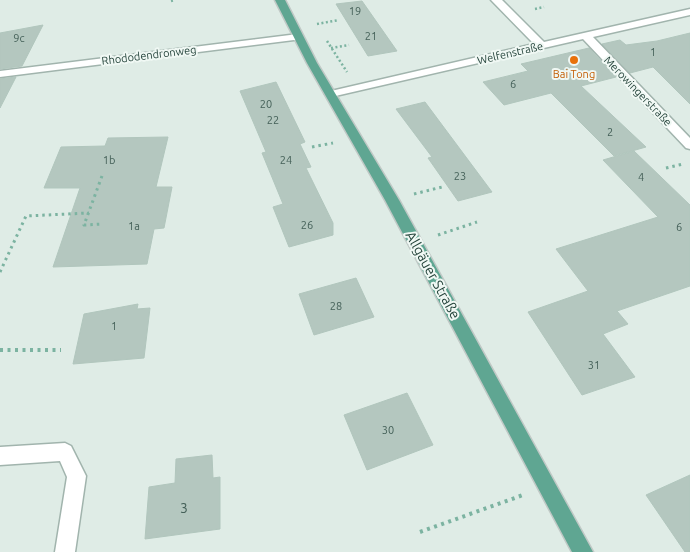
<svg xmlns="http://www.w3.org/2000/svg" width="690" height="552" font-family="Ubuntu,sans-serif">
  <style>
    .building { fill: #b4c7bf; stroke: #b1c6bd }
    .lines { fill: none; stroke-linecap: round; stroke-linejoin: round }
    .minor-casing { stroke: #a1b4ad; stroke-width: 3 }
    .major-casing { stroke: #c0c9c6; stroke-width: 3 }
    .path-far2 { stroke: #7cb3a1; stroke-width: 2.5; stroke-dasharray: 2 2.5; stroke-linecap: butt }
    .path-far1 { stroke: #7cb3a1; stroke-width: 3; stroke-dasharray: 2.5 4; stroke-linecap: butt }
    .path { stroke: #7cb3a1; stroke-width: 4; stroke-dasharray: 3 4.5; stroke-linecap: butt }
    .minor { fill: #fff; fill-rule: evenodd }
    .major { fill: #5fa692; fill-rule: evenodd }
    .food-dot { fill: #e8710a; stroke: #f0f8f4; stroke-width: 2 }
    .labels { text-anchor: middle; dominant-baseline: central; stroke-width: 4; stroke-linejoin: round; paint-order: stroke }
    .number-label { font-size: 11px; fill: #446058 }
    .far-street-label { font-size: 11px; fill: #1e3e35; stroke: #f0f8f4 }
    .far-food-label { font-size: 11px; fill: #c56008; stroke: #f0f8f4 }
    .street-label { font-size: 14px; fill: #1e3e35; stroke: #f0f8f4 }
    .near-number-label { font-size: 14px; fill: #446058 }
  </style>
  <rect width="100%" height="100%" fill="#dfece6"/>
  <path class="building" d="M362 1 397 51 368 56 336 4Z
    M43 25 22 66 0 69V33Z
    M690 33V104L653 67 630 73 602 44 620 40 626 45 657 41Z
    M589 48 616 77 581 86 646 147 614 156 551 93 504 105 483 82 528 71 521 64Z
    M16 77 0 108V79Z
    M276 82 305 142 300 144 311 167 306 168 333 223V235L289 247 273 207 283 204 262 153 266 152 240 91Z
    M425 102 492 192 458 201 428 158 432 157 396 109Z
    M168 137 156 187H172L164 228 154 229 147 264 53 267 80 188H44L61 147 105 146 108 138Z
    M634 151 690 205V286L617 311 628 324 603 334 635 377 582 395 528 312 588 291 556 249 658 217 603 160Z
    M356 278 374 317 314 335 299 294Z
    M138 304 137 309 150 308 144 358 73 364 84 314Z
    M407 393 433 445 367 470 344 415Z
    M212 455 213 478 220 477V529L145 539 149 487 175 483 176 459Z
    M690 475V552H685L646 495Z"/>
  <g class="lines">
    <defs>
      <path id="minor" d="M491 0H502L544 42 690 9V15L593 37 690 138V149L686 148 583 39 331 97 325 94 331 91 534 44Z
        M298 34 302 35 303 37 302 39 0 77V71Z
        M65 443 71 446 86 476 75 552H55L67 477 60 461 0 465V447Z"/>
      <path id="major" d="M275 0H285L317 63 399 200 593 552H572L385 200 307 63Z"/>
    </defs>
    <use href="#minor" class="minor-casing"/>
    <use href="#major" class="major-casing"/>
    <path class="path-far2" d="M171 1 175 0
      M535 9 544 7
      M317 24 339 20
      M327 41 347 72
      M331 48 349 45"/>
    <path class="path-far1" d="M312 147 333 143
      M666 168 683 164
      M102 176 84 225 103 224
      M414 194 442 187
      M438 235 477 222
      M0 272 26 216 89 213"/>
    <path class="path" d="M0 350H61
      M420 532 523 495"/>
    <use href="#minor" class="minor"/>
    <use href="#major" class="major"/>
  </g>
  <circle class="food-dot" cx="574" cy="60" r="5"/>
  <g class="labels">
    <g class="number-label">
      <text x="355" y="11">19</text>
      <text x="371" y="36">21</text>
      <text x="19" y="38">9c</text>
      <text x="653" y="52">1</text>
      <text x="513" y="84">6</text>
      <text x="266" y="104">20</text>
      <text x="273" y="120">22</text>
      <text x="610" y="132">2</text>
      <text x="109" y="160">1b</text>
      <text x="286" y="160">24</text>
      <text x="460" y="176">23</text>
      <text x="641" y="177">4</text>
      <text x="307" y="225">26</text>
      <text x="134" y="226">1a</text>
      <text x="679" y="227">6</text>
      <text x="336" y="306">28</text>
      <text x="114" y="326">1</text>
      <text x="594" y="365">31</text>
      <text x="388" y="430">30</text>
    </g>
    <g class="far-street-label">
      <text transform="translate(510 53) rotate(-13)">Welfenstraße</text>
      <text transform="translate(149 55) rotate(-7)">Rhododendronweg</text>
      <text transform="translate(638 91) rotate(46)">Merowingerstraße</text>
    </g>
    <g class="far-food-label">
      <text x="574" y="74">Bai Tong</text>
    </g>
    <g class="street-label">
      <text transform="translate(433 275) rotate(61)">Allgäuer Straße</text>
    </g>
    <g class="near-number-label">
      <text x="184" y="508">3</text>
    </g>
  </g>
</svg>
